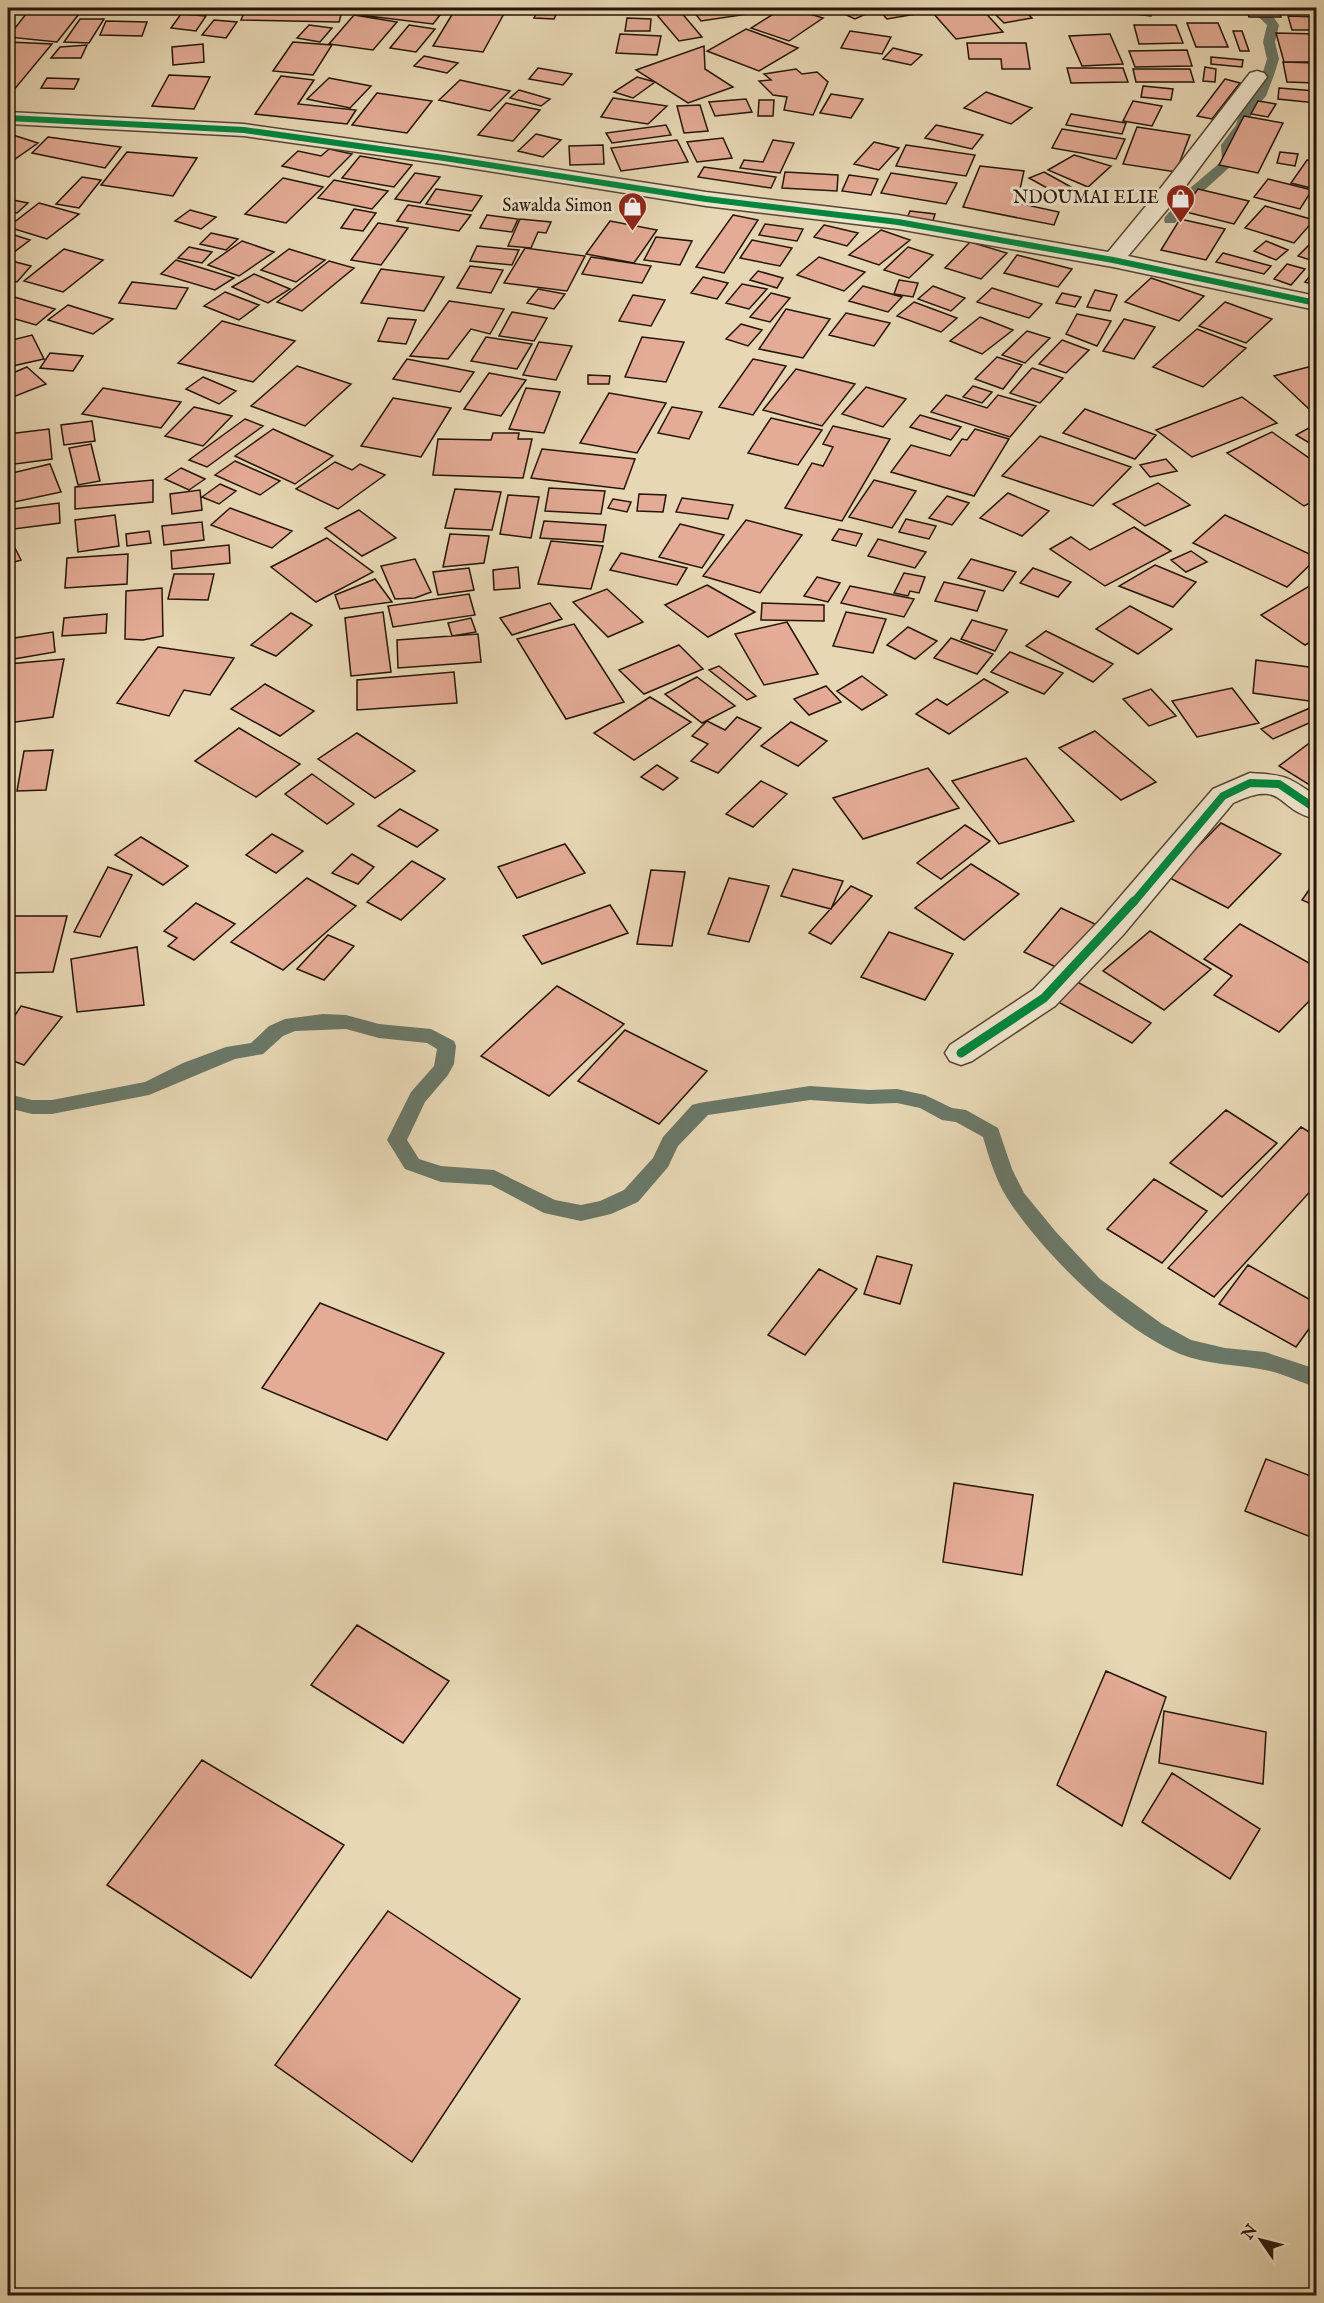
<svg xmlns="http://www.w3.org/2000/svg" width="1324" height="2303" font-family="'IM FELL English',serif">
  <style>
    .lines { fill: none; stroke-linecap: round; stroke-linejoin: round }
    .stream { fill: #6a7868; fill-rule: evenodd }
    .building { fill: #e4ab96; stroke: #251508; stroke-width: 1.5 }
    .minor-casing { stroke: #564633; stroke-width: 3 }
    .minor { fill: #efe5ce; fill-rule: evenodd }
    .cycleway-far2-casing { stroke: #efe5ce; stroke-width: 8 }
    .cycleway-far1-casing { stroke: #efe5ce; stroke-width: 10 }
    .cycleway-casing { stroke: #efe5ce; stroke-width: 13 }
    .cycleway-far2 { stroke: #00873e; stroke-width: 6 }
    .cycleway-far1 { stroke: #00873e; stroke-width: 8 }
    .cycleway { stroke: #00873e; stroke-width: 9 }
    .labels { text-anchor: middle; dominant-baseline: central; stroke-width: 6; stroke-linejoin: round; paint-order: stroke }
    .far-poi-label { font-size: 18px; fill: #251508; stroke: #efe5ce; text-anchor: end }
  </style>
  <rect width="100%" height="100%" fill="#e7d7b4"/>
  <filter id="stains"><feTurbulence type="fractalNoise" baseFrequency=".00333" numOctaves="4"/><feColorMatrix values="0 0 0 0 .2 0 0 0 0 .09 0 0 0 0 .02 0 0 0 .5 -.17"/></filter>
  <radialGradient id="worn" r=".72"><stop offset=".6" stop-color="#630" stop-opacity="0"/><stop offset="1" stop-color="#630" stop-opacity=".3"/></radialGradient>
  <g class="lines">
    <path class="stream" d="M1249 8C1264 7 1271 12 1279 25L1275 42 1279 59 1274 75 1266 96 1252 112 1248 125 1233 145 1232 165 1199 195 1175 223H1165L1164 220 1165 217 1189 189 1222 161 1221 145 1236 125 1240 111 1254 95 1262 75 1267 59 1263 42 1267 25Z
      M323 1014 346 1015 379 1024 431 1029 454 1041 456 1046 454 1064 448 1075 425 1102 407 1140 419 1159 441 1166 494 1170 555 1200 581 1205 600 1201 624 1190 653 1158 663 1137 692 1105 699 1103 810 1086 869 1090 897 1089 925 1095 952 1108 966 1110 998 1128 1012 1169 1024 1193 1056 1232 1100 1279 1162 1324 1191 1340 1225 1348 1265 1352 1316 1369V1387C1299 1382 1282 1373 1265 1370 1236 1364 1207 1365 1180 1354 1119 1328 1048 1258 1011 1204 997 1184 990 1161 983 1137L956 1122 942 1120 920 1108 897 1103 869 1104 810 1100 708 1115 678 1146 668 1167 638 1202 611 1214 581 1221 544 1213 491 1185 441 1182 405 1169 387 1140 411 1092 434 1066 437 1049 427 1043 379 1038 346 1029 295 1031 283 1036 263 1054 235 1059 149 1095 52 1114H32L8 1108V1094L32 1100H52L145 1082 183 1063 226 1047 251 1043 269 1026 285 1019Z"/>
  </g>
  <path class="building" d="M42 8H91L86 12Z
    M192 8H240L238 12 191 11Z
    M246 8H343L339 22 241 20Z
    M356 8H384L440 15 433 24 352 14Z
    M539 8H559L554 19 534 18Z
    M691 8H743L748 14 701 21Z
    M783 8H790L823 18 789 41 751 28Z
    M854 8H856L868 13 855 19 842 13Z
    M877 8H951L887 19Z
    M968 8H981L1003 32 956 39 933 13Z
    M989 8H1022L1032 18 1004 23Z
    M1117 8H1152L1151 16 1116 12Z
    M1246 8 1278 9 1281 17H1249Z
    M30 9 79 14 57 42 8 37Z
    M506 10 483 52 433 46 453 13Z
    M680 11 702 37 679 41 657 15Z
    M181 14 206 16 196 31 171 28Z
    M354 15 397 22 373 50 329 44Z
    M1288 16 1316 17V30H1292Z
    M627 18 651 19 650 31H625Z
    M80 19H104L89 43 64 42Z
    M214 20 237 22 226 38 202 35Z
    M106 21 147 22 142 36 100 35Z
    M1187 23H1218L1228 47H1196Z
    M309 25 332 28 320 42 297 38Z
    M409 25 435 29 416 52 390 48Z
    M1134 25H1176L1183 43 1139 44Z
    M746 29 798 48 759 71 707 51Z
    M850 31 891 37 882 54 841 48Z
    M1233 31H1242L1249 51H1240Z
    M1276 33 1316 34V62H1284Z
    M620 34 661 36 657 55 616 53Z
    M1110 34 1123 64 1082 66 1069 36Z
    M8 42 52 44 8 97Z
    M293 42 332 45 313 75 273 71Z
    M967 43H1026L1030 69H1002L1001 59H969Z
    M203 44 204 62 173 65 172 47Z
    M87 45 81 58H51L60 47Z
    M704 46 705 69 733 87 688 103 636 70Z
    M893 48 922 55 911 65 883 59Z
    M1187 50 1192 66 1135 67 1129 51Z
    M424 56 458 63 447 73 414 66Z
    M1211 57 1243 60 1242 67 1211 64Z
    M1283 62 1316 63V83L1287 82Z
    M1205 67 1216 69 1215 82 1203 81Z
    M538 68 572 74 563 85 529 79Z
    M1067 68H1123L1128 82 1071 83Z
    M796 69 802 74 817 72 828 82 813 115 784 110 787 97 773 95 759 81 771 80 764 74Z
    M1133 69H1190L1194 82H1136Z
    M169 75 210 77 194 109 152 106Z
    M281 76 314 80 298 104 356 110 347 124 255 114Z
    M637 77 655 82 633 98 614 92Z
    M47 78 79 79 74 89 41 88Z
    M329 78 371 86 350 108 307 99Z
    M1225 79 1240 83 1212 119 1197 116Z
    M460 80 510 91 490 111 439 100Z
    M1143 86 1173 89 1171 100 1141 97Z
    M1279 88 1316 91V103L1278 99Z
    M519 90 550 99 541 106 510 98Z
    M986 92 1032 108 1011 124 964 108Z
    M377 93 432 101 407 133 352 125Z
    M831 94 863 99 851 118 820 113Z
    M613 98 667 106 648 124 601 117Z
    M746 99 752 112 715 116 709 102Z
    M759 100H774L773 116H758Z
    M1133 101 1162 106 1152 126 1123 121Z
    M1258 101 1276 104 1268 117 1251 114Z
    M506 103 540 110 513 141 478 135Z
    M700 105 708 131 684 133 677 106Z
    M1071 114 1126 123 1122 134 1066 125Z
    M1244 116 1283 123 1258 173 1219 165Z
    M1313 124H1316V156L1310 155Z
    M666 125 671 135 612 143 606 133Z
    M936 125 983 135 972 149 925 138Z
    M1137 127 1190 135 1176 172 1123 164Z
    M1062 129 1125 139 1116 159 1052 148Z
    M536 134 561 140 543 157 518 151Z
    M13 135 38 143 8 164V139Z
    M48 137 121 147 105 168 32 153Z
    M723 138 732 158 697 162 687 142Z
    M677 140 688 162 621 171 611 148Z
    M773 140 794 143 780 173 740 168 744 160 763 162Z
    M874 142 899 148 879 170 854 164Z
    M603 145 604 164 570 165 569 146Z
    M906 145 975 155 966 176 896 166Z
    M329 149 352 154 329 177 282 166 298 151 321 156Z
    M127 152 197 158 173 196 101 185Z
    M1280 152 1298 154 1295 166 1277 163Z
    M1074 155 1111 166 1088 187 1048 170Z
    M360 156 412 165 394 187 342 178Z
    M1307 160 1316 162V181L1311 188 1291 183Z
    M980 166 1024 171 1017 203 1059 212 1054 225 963 207Z
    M704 167 776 177 771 188 698 177Z
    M785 172 838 175 837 191 782 188Z
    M1044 172 1071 187 1056 193 1029 178Z
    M415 173 440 177 420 203 395 199Z
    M891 173 957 183 946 204 881 193Z
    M849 175 878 179 871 195 842 191Z
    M82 177 101 180 79 208 56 204Z
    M283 178 323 187 286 223 245 214Z
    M1268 179 1312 190 1300 209 1254 197Z
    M334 180 388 191 372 209 318 198Z
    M436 189 482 196 472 211 426 204Z
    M1198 189 1249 201 1234 224 1182 211Z
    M8 199 28 203 17 213 8 211Z
    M39 203 79 214 47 239 8 227Z
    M408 205 471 215 459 231 397 221Z
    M1265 206 1314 220 1294 243 1245 228Z
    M354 209 376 213 363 231 341 228Z
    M190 210 216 217 201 229 175 221Z
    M910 211 935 214 933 221 907 218Z
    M487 215 518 219 512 232 480 228Z
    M733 215 758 220 724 273 696 267Z
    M520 219 551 222 546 233 538 232 531 248 508 246Z
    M1180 219 1225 229 1206 260 1161 250Z
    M610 221 657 230 634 263 586 254Z
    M378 223 408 228 381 265 351 260Z
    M765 224 803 229 797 241 759 235Z
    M824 225 858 233 847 246 814 237Z
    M881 230 910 240 879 265 849 255Z
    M8 233 30 240 10 255 8 254Z
    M211 233 238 239 226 250 200 244Z
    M656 237 692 241 680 265 644 260Z
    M752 240 792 248 780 266 740 258Z
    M1314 240 1316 241V262L1298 256Z
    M242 241 274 252 239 276 208 265Z
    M1266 241 1288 250 1276 260 1254 251Z
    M970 242 1007 253 981 279 945 268Z
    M477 246 519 250 512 265 470 261Z
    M189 247 212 252 202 263 178 258Z
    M908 247 933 255 909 278 884 270Z
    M525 248 585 256 567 291 504 283Z
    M64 249 103 260 63 292 24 281Z
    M289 249 325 260 296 282 261 270Z
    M1223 253 1271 266 1264 274 1216 262Z
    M1017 255 1072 269 1058 287 1004 273Z
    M591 257 651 266 642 283 582 274Z
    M819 257 865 272 844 291 797 275Z
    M8 260 31 266 17 282 8 280Z
    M176 260 234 278 215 290 161 274Z
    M329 261 354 268 302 311 277 302Z
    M1287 264 1305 269 1291 285 1274 279Z
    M470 266 503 270 491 293 457 288Z
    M381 269 444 277 424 311 361 303Z
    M758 271 783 278 777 288 750 280Z
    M1314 271 1316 272V285L1305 282Z
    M254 274 290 289 268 303 232 287Z
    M703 277 728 283 717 299 691 293Z
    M1151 278 1204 296 1179 321 1125 302Z
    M899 280 918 283 913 297 894 294Z
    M132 282 188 288 176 309 119 303Z
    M742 284 767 289 749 309 726 303Z
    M863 286 902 297 888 312 849 301Z
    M933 286 965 298 951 311 918 299Z
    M992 288 1042 304 1029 318 977 302Z
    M538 289 565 294 554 309 527 303Z
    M1095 290 1117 295 1110 311 1087 307Z
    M225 292 259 305 239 320 204 306Z
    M771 293 790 298 770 322 750 317Z
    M1062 293 1081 297 1075 307 1056 303Z
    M633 295 665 300 651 326 619 321Z
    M11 296 55 309 36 325 8 317V299Z
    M449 301 504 309 490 334 471 329 448 359 410 356Z
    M914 302 957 318 941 332 897 316Z
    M1225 302 1272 319 1246 343 1199 326Z
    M68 305 113 319 93 334 48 320Z
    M786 309 830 319 803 358 759 349Z
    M512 312 547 318 534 341 499 336Z
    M846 313 890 323 874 346 829 335Z
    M1077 314 1111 321 1097 346 1066 334Z
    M980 317 1013 330 982 354 950 341Z
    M388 318 416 320 406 344 378 341Z
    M1124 319 1155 327 1134 359 1103 351Z
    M222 321 295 341 253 382 178 363Z
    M741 324 762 330 748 346 726 339Z
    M1197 329 1246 348 1203 387 1153 367Z
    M1027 331 1050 338 1025 363 1002 355Z
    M32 335 44 359 8 367V341Z
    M486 337 532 344 517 369 471 361Z
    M642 337 684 342 666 382 625 377Z
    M1062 340 1089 350 1066 373 1039 364Z
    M539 342 572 346 556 380 523 375Z
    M50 353 83 356 73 371 40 368Z
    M997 357 1022 365 1003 389 975 379Z
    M407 359 474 372 460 392 393 379Z
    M753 359 786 366 753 415 719 407Z
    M1316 365V408L1310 410 1274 376Z
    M297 366 351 384 305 426 251 406Z
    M27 367 46 384 8 399V375Z
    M1032 368 1063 378 1040 403 1010 393Z
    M796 369 855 384 822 426 763 410Z
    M489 373 526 380 501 416 464 409Z
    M588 375 610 376 609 384H588Z
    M203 377 236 391 219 404 186 389Z
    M973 386 992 392 982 403 963 397Z
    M866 387 906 399 883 427 842 414Z
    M103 388 181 402 161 428 82 414Z
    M526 388 560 392 544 433 509 429Z
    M609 393 666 403 637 453 580 443Z
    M946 395 987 408 998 395 1036 406 1010 437 931 412Z
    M1242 397 1277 423 1192 457 1156 430Z
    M393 398 451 408 421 457 361 446Z
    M194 407 232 416 203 446 165 436Z
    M672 407 702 412 689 439 658 433Z
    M1085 409 1156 435 1135 459 1063 433Z
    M920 415 961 427 951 440 910 427Z
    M771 418 822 430 798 465 748 453Z
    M245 419 263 426 207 467 189 460Z
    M92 421 95 441 64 445 61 425Z
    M1316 424V447L1296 435Z
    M833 426 890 439 842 521 785 508 812 463 823 466 833 447 823 444Z
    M49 429 52 459 8 465V434Z
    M273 429 333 456 295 484 235 456Z
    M975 429 1009 439 974 496 891 472 911 445 950 456 962 439 967 440Z
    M1272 432 1316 463V500L1304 506 1227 453Z
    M493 433H519L518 439H532L523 478 433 475 438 439 491 440Z
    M1040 436 1131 467 1093 506 1002 476Z
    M91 444 100 481 78 485 69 448Z
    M542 449 635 459 624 489 531 478Z
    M1166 459 1177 471 1150 477 1140 465Z
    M235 461 280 481 260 495 215 475Z
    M335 462 352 470 360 464 385 475 338 509 296 489Z
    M50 464 61 492 10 503 8 497V474Z
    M181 468 205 479 189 490 165 479Z
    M153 480V502L75 509V487Z
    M874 480 916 491 892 528 849 517Z
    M1158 483 1190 505 1145 526 1113 504Z
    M220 484 236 491 219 504 202 497Z
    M549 488 605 491 601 514 545 511Z
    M455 489 501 492 492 530 445 528Z
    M200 490 202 510 172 514 170 494Z
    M1008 493 1049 511 1022 536 980 518Z
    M639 494 666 495 663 512 637 511Z
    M508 495 539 497 531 538 500 534Z
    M947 496 969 503 952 525 929 518Z
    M682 498 733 505 728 519 676 512Z
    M613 499 631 502 627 512 608 508Z
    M59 503 60 523 14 529 13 509Z
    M230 508 292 531 272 548 211 525Z
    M359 510 396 538 362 556 325 528Z
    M115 515 119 546 78 552 75 520Z
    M1225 515 1316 557V559L1287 587 1193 543Z
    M906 519 936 526 929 539 899 532Z
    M746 520 802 535 760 593 703 576Z
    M544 521 606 525 603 542 540 538Z
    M202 522 204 540 164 545 162 526Z
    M680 524 724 535 702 568 659 557Z
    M1134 527 1171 551 1105 586 1050 549 1071 537 1090 550Z
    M839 529 862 534 856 546 832 540Z
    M149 531 151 543 127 546 126 534Z
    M8 534 21 560 8 564Z
    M450 534 489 536 484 563 443 567Z
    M327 538 373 572 316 602 271 567Z
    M878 539 926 552 915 568 868 556Z
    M551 541 603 546 591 589 538 584Z
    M229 545 230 563 172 569 171 551Z
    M1191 551 1207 562 1186 572 1171 560Z
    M621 553 687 568 677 585 610 570Z
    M128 554 127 584 65 588 67 558Z
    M415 559 431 592 415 598 395 599 381 566Z
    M971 559 1016 572 1003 591 958 578Z
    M1155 565 1196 582 1173 607 1119 586Z
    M518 567 520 588 494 590 493 570Z
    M469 568 474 590 438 595 433 572Z
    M1033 568 1071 582 1058 597 1020 583Z
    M904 573 925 577 919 593 910 591 908 596 894 593Z
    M174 574H214L208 600 168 599Z
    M817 577 840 583 828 602 804 596Z
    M375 579 392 602 340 609 335 595Z
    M944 582 985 591 977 611 935 601Z
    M1316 582V639L1305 645 1261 615Z
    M707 585 755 612 708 637 665 605Z
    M850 586 914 599 904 617 841 603Z
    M162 588 163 636 143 640 125 639 126 591Z
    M607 589 643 622 608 637 573 602Z
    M469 594 475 615 393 627 388 606Z
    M550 603 562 619 512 635 500 618Z
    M762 603 824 605V621L761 620Z
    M1130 606 1172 629 1138 654 1096 629Z
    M383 612 391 672 351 676 345 618Z
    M846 612 886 619 873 653 833 646Z
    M291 613 312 625 276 656 251 645Z
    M107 614 106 633 62 636 64 618Z
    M471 618 476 632 452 636 448 623Z
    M972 620 1007 630 995 651 961 639Z
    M787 622 818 674 764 685 735 634Z
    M574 624 624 702 566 719 517 639Z
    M908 627 937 641 915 659 887 645Z
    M1046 631 1113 664 1093 682 1026 646Z
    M53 632 55 652 8 660V639Z
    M478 634 481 662 398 668 397 640Z
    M951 638 993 654 977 674 934 658Z
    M679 645 703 669 644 694 619 670Z
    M158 647 234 658 210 695 184 690 169 716 117 703Z
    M1010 652 1063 673 1044 694 991 672Z
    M64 659 53 717 8 723V664Z
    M1256 660 1316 668V702L1253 693Z
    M719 666 756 696 747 700 709 670Z
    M454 672 457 703 357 710V680Z
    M862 676 887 695 862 710 837 691Z
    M697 677 735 706 702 723 665 694Z
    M984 679 1008 692 949 734 916 714 937 699 947 705Z
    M265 684 314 711 280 736 231 709Z
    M826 686 841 702 809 715 794 699Z
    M1232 688 1259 723 1197 737 1172 701Z
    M1151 689 1176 716 1149 726 1123 699Z
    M650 697 691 722 634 760 594 733Z
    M1310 708 1316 714V720L1273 739 1261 729Z
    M737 717 761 728 718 773 691 761 708 744 692 736 707 721 725 730Z
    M791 722 827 741 798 766 761 746Z
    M239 728 300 764 256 797 195 761Z
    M1095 731 1156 782 1121 800 1059 748Z
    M357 733 415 771 375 798 318 759Z
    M1316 738V789L1279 766Z
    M53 750 46 790 17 791 24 751Z
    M1026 758 1074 821 999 844 952 781Z
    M657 765 678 778 663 790 641 777Z
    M928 768 959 808 863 839 833 798Z
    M312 774 354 804 327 824 285 794Z
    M761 781 787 794 753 827 726 814Z
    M400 809 438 830 417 847 378 826Z
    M1221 823 1281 854 1228 908 1168 877Z
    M965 825 990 841 941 879 917 863Z
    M272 834 303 851 276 873 246 855Z
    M141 837 188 866 163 885 115 855Z
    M565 844 585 873 517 898 498 867Z
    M352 854 374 867 358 884 332 873Z
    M412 861 445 879 401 920 367 902Z
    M971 864 1019 894 964 940 915 908Z
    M108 867 132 875 100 937 74 932Z
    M793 869 843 881 831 909 781 896Z
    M651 870 685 872 672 946 637 944Z
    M307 878 356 906 283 970 231 942Z
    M729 878 769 886 749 942 708 934Z
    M1316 880V906L1302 900Z
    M851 886 872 896 831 944 809 933Z
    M196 903 235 924 194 960 168 946 177 938 164 931Z
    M610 905 628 933 542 964 523 936Z
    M1061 908 1095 924 1060 969 1024 952Z
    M8 916H67L53 972 8 973Z
    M1240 924 1316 967V994L1279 1032 1214 995 1232 976 1204 959Z
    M1150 931 1211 969 1164 1010 1103 971Z
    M889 932 953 954 925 1000 861 977Z
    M328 935 354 946 324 980 297 969Z
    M137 947 144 1005 77 1012 71 959Z
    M1072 979 1151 1023 1132 1043 1053 999Z
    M557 986 624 1024 549 1096 481 1056Z
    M21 1006 62 1017 24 1065 8 1059V1026Z
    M625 1030 707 1071 659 1124 578 1081Z
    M1226 1110 1277 1143 1222 1197 1170 1163Z
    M1301 1127 1316 1136V1185L1214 1297 1168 1268Z
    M1154 1179 1207 1211 1162 1263 1107 1229Z
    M877 1256 912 1265 900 1304 864 1294Z
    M1248 1265 1316 1303V1319L1296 1347 1219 1304Z
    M819 1269 857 1289 805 1355 768 1335Z
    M320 1303 444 1353 387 1440 262 1388Z
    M1266 1459 1316 1478V1539L1245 1511Z
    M954 1483 1033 1495 1022 1575 943 1562Z
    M357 1625 449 1681 403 1743 311 1685Z
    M1106 1671 1166 1697 1122 1826 1057 1785Z
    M1164 1711 1266 1732 1263 1784 1159 1763Z
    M202 1760 344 1845 251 1978 107 1885Z
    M1172 1773 1260 1829 1230 1879 1142 1822Z
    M388 1911 520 1999 412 2162 275 2065Z"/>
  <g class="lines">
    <defs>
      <path id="minor" d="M1257 71 1264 73 1267 77 1176 199 1128 256 1316 296V310L1113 267 898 229 706 206 444 164 244 136 8 124V112L244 124 444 152 706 192 898 215 1108 252 1160 189 1250 73Z
        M1250 773C1286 775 1287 776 1316 796V819C1275 810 1285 778 1233 803L1123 935 1055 1006 972 1061 961 1065 950 1061 945 1053 950 1045 1033 990 1101 919 1213 789Z"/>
    </defs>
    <use href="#minor" class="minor-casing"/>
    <use href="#minor" class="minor"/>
    <defs>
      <path id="cycleway-far2" d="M8 118 244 130 444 158 706 199 898 222 1113 260 1316 303"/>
      <path id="cycleway-far1" d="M1133 903 1223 796 1250 783 1279 784 1316 809"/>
      <path id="cycleway" d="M961 1053 1044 998 1134 901"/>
    </defs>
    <use href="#cycleway-far2" class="cycleway-far2-casing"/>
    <use href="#cycleway-far1" class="cycleway-far1-casing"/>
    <use href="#cycleway" class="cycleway-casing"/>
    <use href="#cycleway-far2" class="cycleway-far2"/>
    <use href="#cycleway-far1" class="cycleway-far1"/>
    <use href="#cycleway" class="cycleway"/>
  </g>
  <defs>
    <symbol id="shop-pin" viewBox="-11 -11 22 30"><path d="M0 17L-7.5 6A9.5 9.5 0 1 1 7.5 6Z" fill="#8f2418" stroke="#efe5ce"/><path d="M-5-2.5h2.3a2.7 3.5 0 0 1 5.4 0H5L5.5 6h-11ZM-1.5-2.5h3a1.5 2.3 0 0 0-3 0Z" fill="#fff"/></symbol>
  </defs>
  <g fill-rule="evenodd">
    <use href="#shop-pin" x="1164" y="182" width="33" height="45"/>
    <use href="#shop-pin" x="616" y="190" width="33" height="45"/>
  </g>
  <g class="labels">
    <g class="far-poi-label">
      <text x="1159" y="198">NDOUMAI ELIE</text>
      <text x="612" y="206">Sawalda Simon</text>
    </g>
  </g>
  <rect width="1324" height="2303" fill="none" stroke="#e7d7b4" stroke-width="30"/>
  <rect x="9" y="9" width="1306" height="2285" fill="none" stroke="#251508" stroke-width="3"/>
  <rect x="15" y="15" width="1294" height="2273" fill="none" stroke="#251508" stroke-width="1.5"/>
  <g transform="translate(1261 2240) rotate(305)" stroke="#efe5ce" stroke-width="4.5" paint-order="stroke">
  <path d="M0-4.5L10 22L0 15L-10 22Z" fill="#251508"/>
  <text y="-9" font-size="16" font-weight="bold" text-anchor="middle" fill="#251508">N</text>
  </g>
  <rect width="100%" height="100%" filter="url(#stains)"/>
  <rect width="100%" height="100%" fill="url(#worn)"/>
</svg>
